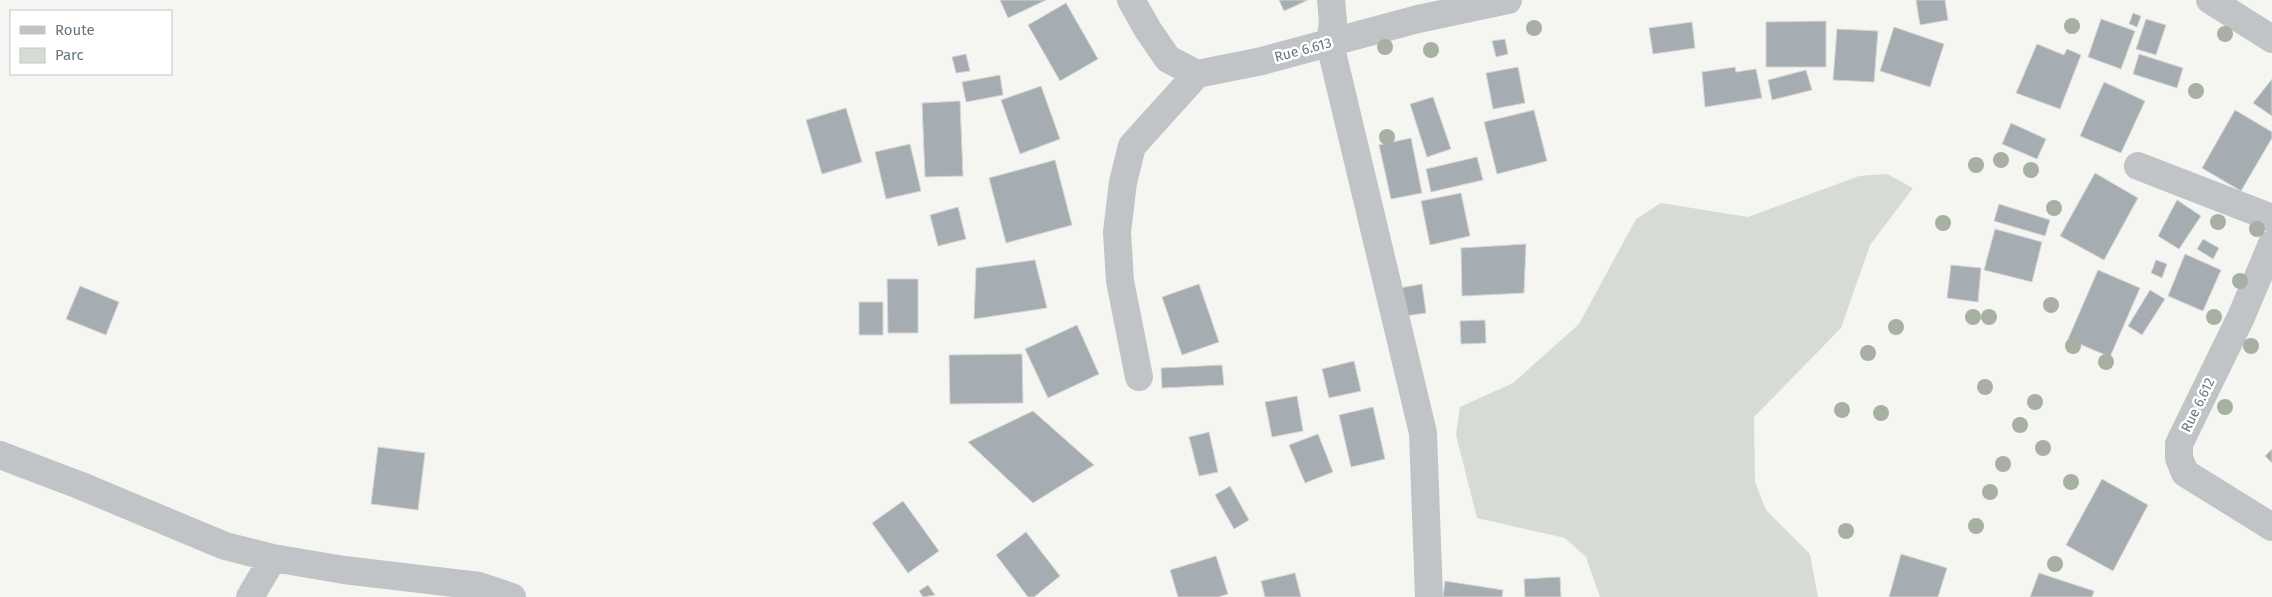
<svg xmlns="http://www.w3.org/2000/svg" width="2272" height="597" font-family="'Fira Sans',sans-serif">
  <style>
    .green { fill: #d6dcd3 }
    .building { fill: #a6adb2; stroke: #d6d6d4 }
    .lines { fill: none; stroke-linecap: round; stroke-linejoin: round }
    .street { stroke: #c0c4c7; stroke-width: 28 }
    .tree { fill: #a8b0a4 }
    .labels { text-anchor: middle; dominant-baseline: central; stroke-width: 5; stroke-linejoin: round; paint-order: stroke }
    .street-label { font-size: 14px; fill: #667580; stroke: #fff }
  </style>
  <rect width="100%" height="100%" fill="#f5f5f2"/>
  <path class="green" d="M1887 174 1913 188 1870 245 1841 328 1754 417 1755 482 1766 510 1810 554 1818 597H1600L1586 557 1565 538 1477 518 1456 435 1460 407 1513 383 1579 324 1636 219 1661 203 1748 217 1859 176Z"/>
  <path class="building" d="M1000 0H1046L1008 18Z
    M1279 0H1308L1284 11Z
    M1916 0H1945L1948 20 1920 25Z
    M1066 3 1098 59 1060 81 1028 25Z
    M2133 13 2141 16 2137 27 2129 24Z
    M2101 19 2135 31 2121 69 2088 57Z
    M2146 19 2166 25 2156 55 2136 49Z
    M1826 21V67H1766V22Z
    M1692 22 1695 48 1653 54 1649 28Z
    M1894 27 1944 44 1930 87 1880 71Z
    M1837 29 1878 31 1874 82 1833 80Z
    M1505 39 1508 54 1496 57 1492 41Z
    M2037 44 2064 55 2067 49 2081 55 2060 109 2016 93Z
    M966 54 970 71 956 73 952 57Z
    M2139 54 2183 68 2177 88 2133 74Z
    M1518 67 1525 103 1493 109 1486 73Z
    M1735 67 1736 72 1756 69 1762 98 1705 107 1702 72Z
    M1806 70 1812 90 1772 100 1768 80Z
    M1000 75 1003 95 966 102 962 82Z
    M2272 79V116L2253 103Z
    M2104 82 2145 101 2121 153 2080 136Z
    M1041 86 1060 139 1020 154 1001 100Z
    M1433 97 1451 149 1427 157 1410 104Z
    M960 101 963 176 925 177 922 103Z
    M846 108 862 162 822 174 806 120Z
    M1534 110 1547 161 1497 174 1484 122Z
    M2235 110 2272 132V138L2241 191 2202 168Z
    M2011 123 2046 139 2037 159 2002 144Z
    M1411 138 1422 193 1391 199 1379 145Z
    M910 144 921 191 886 199 875 152Z
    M1477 157 1483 180 1431 192 1426 169Z
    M1055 160 1072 225 1006 243 989 178Z
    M2095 173 2138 198 2104 260 2060 236Z
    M1461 193 1470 236 1430 245 1421 201Z
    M2177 200 2201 216 2179 249 2158 236Z
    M1999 204 2050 220 2045 236 1994 221Z
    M958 207 966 239 938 246 930 215Z
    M1995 229 2042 242 2032 282 1984 270Z
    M2203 239 2219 248 2213 259 2197 249Z
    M1526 244 1524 293 1462 296 1461 248Z
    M2185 254 2221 270 2203 311 2168 296Z
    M1035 260 1047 308 974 319 976 268Z
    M2156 260 2167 264 2162 278 2151 273Z
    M1951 265 1981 268 1978 302 1947 298Z
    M2098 270 2140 288 2110 357 2068 339Z
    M887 279H918V333H888Z
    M1199 284 1219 342 1182 355 1162 297Z
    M1422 284 1426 313 1398 317 1394 289Z
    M80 286 119 302 106 335 66 319Z
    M2150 290 2165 299 2142 335 2128 326Z
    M859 302H883V335H859Z
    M1485 320 1486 343 1461 344 1460 321Z
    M1077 325 1099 374 1048 398 1025 349Z
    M1022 354 1023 403 950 404 949 355Z
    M1354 361 1361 391 1329 398 1322 369Z
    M1222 365 1224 385 1162 388 1161 368Z
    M1297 396 1303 431 1272 437 1265 402Z
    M1373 407 1385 459 1351 467 1339 415Z
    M1033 411 1094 465 1033 503 968 442Z
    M1209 432 1218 472 1199 476 1189 437Z
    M1318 434 1333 472 1305 483 1289 445Z
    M378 447 425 453 418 510 371 504Z
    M2272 449V463L2265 456Z
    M2102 479 2148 505 2113 571 2066 545Z
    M1230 486 1249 520 1234 529 1215 495Z
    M903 501 939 551 908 573 872 523Z
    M1026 532 1060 576 1034 597H1028L996 555Z
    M1901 554 1947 568 1938 597H1889Z
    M1216 556 1228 594 1218 597H1178L1170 570Z
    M1295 573 1301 597H1265L1261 581Z
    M2039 573 2094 591 2092 597H2030Z
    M1560 577 1561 597H1525L1524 579Z
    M1445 581 1503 590 1502 597H1443Z
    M928 585 935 595 923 597 919 591Z"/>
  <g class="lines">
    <path class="street" d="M1131 0 1148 30 1168 59 1197 74 1262 61 1418 19 1508 0
      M1331 0 1333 22 1330 44 1423 433 1429 597
      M2210 0 2272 39
      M2138 166 2272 218
      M2272 244 2241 317 2179 444V458L2185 473 2272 527
      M1139 377 1120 281 1117 232 1123 182 1132 146 1197 74
      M0 455 79 485 225 546 273 558 344 570 479 586 512 597
      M250 597 273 558"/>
  </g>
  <g class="tree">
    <circle cx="2072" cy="26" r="8"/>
    <circle cx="1534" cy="28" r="8"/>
    <circle cx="2225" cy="34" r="8"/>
    <circle cx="1385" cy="47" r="8"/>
    <circle cx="1431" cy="50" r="8"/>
    <circle cx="2196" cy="91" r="8"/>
    <circle cx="1387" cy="137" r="8"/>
    <circle cx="2001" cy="160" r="8"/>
    <circle cx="1976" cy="165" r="8"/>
    <circle cx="2031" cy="170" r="8"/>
    <circle cx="2054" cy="208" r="8"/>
    <circle cx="2218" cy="222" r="8"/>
    <circle cx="1943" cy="223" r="8"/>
    <circle cx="2257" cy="229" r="8"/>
    <circle cx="2240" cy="281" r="8"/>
    <circle cx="2051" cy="305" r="8"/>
    <circle cx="1973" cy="317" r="8"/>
    <circle cx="1989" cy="317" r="8"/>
    <circle cx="2214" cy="317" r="8"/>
    <circle cx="1896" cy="327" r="8"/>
    <circle cx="2073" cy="346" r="8"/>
    <circle cx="2251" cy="346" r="8"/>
    <circle cx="1868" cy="353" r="8"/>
    <circle cx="2106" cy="362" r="8"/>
    <circle cx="1985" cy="387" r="8"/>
    <circle cx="2035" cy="402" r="8"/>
    <circle cx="2225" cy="407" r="8"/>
    <circle cx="1842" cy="410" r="8"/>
    <circle cx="1881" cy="413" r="8"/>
    <circle cx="2020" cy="425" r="8"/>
    <circle cx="2043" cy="448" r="8"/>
    <circle cx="2003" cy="464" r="8"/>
    <circle cx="2071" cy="482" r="8"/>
    <circle cx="1990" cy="492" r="8"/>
    <circle cx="1976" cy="526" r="8"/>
    <circle cx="1846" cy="531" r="8"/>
    <circle cx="2055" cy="564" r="8"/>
  </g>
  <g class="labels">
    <g class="street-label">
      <text transform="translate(1303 50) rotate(-15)">Rue 6.613</text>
      <text transform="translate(2198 405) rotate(-64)">Rue 6.612</text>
    </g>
  </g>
  <rect x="10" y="10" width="162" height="65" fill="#ffffff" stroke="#c2c8cc"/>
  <rect x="20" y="26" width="25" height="8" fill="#c0c4c7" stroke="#c2c8cc"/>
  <text x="55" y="35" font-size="15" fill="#667580">Route</text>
  <rect x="20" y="48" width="25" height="15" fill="#d6dcd3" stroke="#c2c8cc"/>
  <text x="55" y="60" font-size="15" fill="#667580">Parc</text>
</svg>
